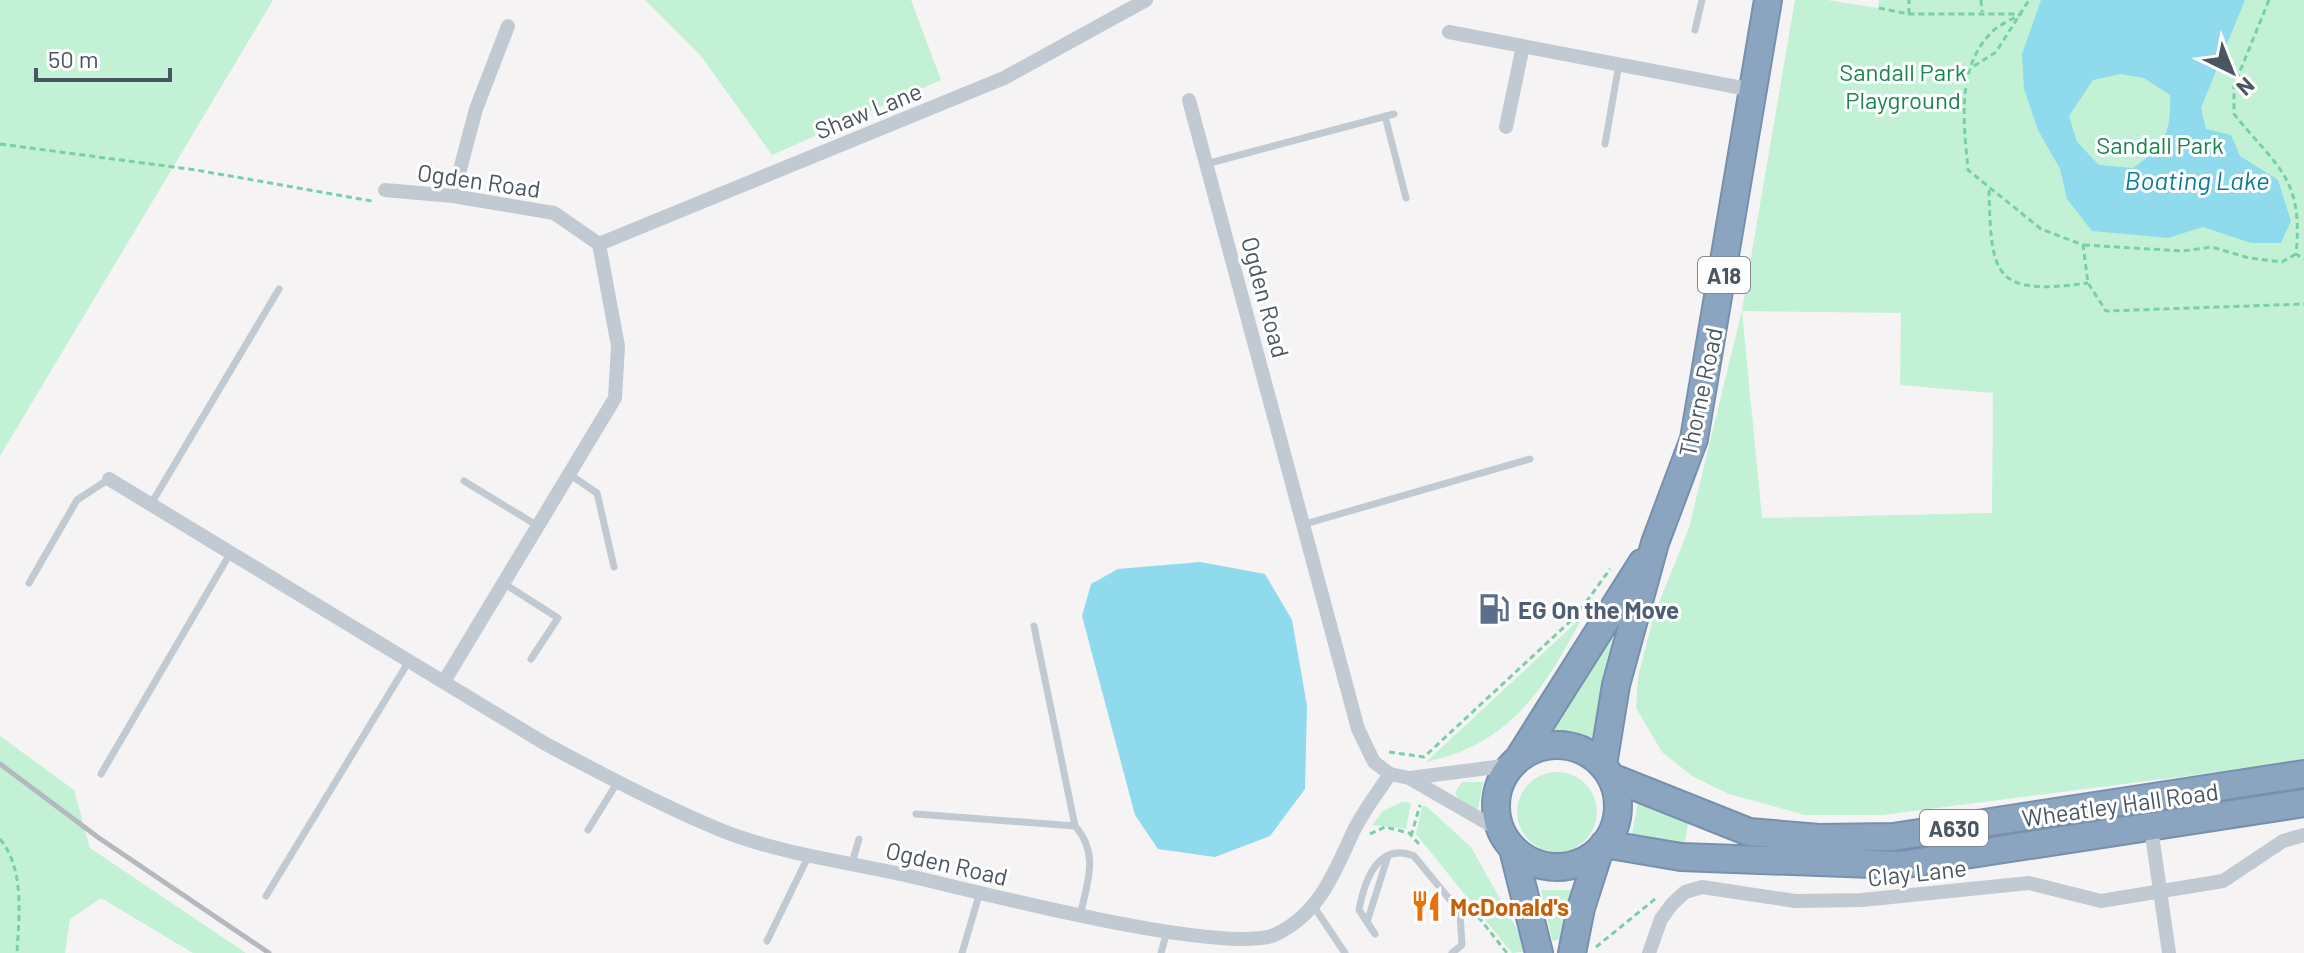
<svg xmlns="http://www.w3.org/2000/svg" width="2304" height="953" font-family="Barlow,sans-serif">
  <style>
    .green { fill: #c3f1d5; fill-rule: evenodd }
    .water { fill: #90daee; fill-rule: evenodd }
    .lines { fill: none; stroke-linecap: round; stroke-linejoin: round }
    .highway-casing { stroke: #7690ad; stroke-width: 30 }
    .path { stroke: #7ad0a6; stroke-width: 3; stroke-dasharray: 6 4; stroke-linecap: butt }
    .lane { stroke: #c1cad2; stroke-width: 7 }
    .street { stroke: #c1cad2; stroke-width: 14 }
    .highway { stroke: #8ba5c1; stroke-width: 26 }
    .rail { stroke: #b5b8bd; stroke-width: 5 }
    .labels { text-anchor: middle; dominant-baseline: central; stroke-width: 6; stroke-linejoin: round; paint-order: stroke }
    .shield { fill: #fff; stroke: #808990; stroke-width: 2 }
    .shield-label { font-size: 22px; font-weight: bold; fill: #4a5661 }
    .park-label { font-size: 24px; fill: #17864f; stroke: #fff }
    .street-label { font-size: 24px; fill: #4a5661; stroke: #fff }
    .service-label { font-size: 24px; font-weight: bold; fill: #4e5e75; stroke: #fff; text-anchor: start }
    .food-label { font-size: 24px; font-weight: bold; fill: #c56008; stroke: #fff; text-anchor: start }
    .water-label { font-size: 26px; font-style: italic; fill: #0c7c9b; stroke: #fff }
  </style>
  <rect width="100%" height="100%" fill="#f5f3f3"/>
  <path class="green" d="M0 0H273L0 456Z
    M645 0H911L941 80 772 155 701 56Z
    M1795 0H1827L1878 8 1879 0H2304V761L1882 815H1805L1729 794 1692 776 1662 752 1636 708 1638 677 1654 615 1689 528 1742 310ZM1742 311 1901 313 1900 385 1993 393 1992 513 1762 518Z
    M1583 616C1545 688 1511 744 1426 762Z
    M1617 631 1601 692 1595 741 1582 735 1546 733 1583 667Z
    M0 736 74 790 90 848 246 953H193L101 898 70 919 65 953H0Z
    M1517 812a40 40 0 1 1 80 0a40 40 0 1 1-80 0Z
    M1462 782H1483L1478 809 1460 802 1455 792Z
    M1402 802 1411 803 1406 829 1372 825 1383 811Z
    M1638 803 1688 823 1684 847 1631 839Z
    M1422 806H1426L1471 847 1529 951 1512 953 1416 834Z
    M1541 890H1572L1564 939 1552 941Z"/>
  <path class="water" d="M2041 0H2245L2201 108 2206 129 2231 135 2240 156 2278 180 2291 221 2281 243H2251L2203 227 2168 238 2092 231 2067 199 2060 169 2038 130 2024 89 2022 54ZM2120 74 2144 78 2170 95C2171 134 2165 146 2133 168L2099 165 2077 142 2069 116 2093 80Z
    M1200 562 1265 574 1292 620 1307 706 1305 789 1270 836 1215 857 1158 849 1135 815 1082 616 1091 584 1118 569Z"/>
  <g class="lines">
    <defs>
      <path id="highway" d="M1496 806a61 61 0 1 1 122 0a61 61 0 1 1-122 0Z
        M1520 756 1642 563
        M1603 765 1616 685 1655 543 1694 439 1768 0
        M1611 777 1749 832 1819 838 1893 837 2304 774
        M1604 844 1681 857 1900 865 2304 803
        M1513 849 1539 953
        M1572 953 1581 908 1600 849"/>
    </defs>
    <use href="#highway" class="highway-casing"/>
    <path class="path" d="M1981 0 1982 12
      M2269 0 2234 86V114C2276 167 2304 177 2296 254L2304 259
      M1879 8 1909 14H2021C2011 20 1996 26 1989 35 1956 71 1964 125 1968 170L2041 229 2083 245 2088 283 2106 311 2304 304
      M1909 14V0
      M1974 66 1996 52 2029 0
      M0 144 196 170 372 201
      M1989 190C1991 277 1994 296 2088 283
      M2084 245 2183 251 2212 247 2249 258 2282 262 2296 254
      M1389 752 1424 757 1576 616 1610 569
      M1370 834 1385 827 1409 833 1419 844
      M1411 836 1420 805
      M0 839C25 869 19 917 17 953
      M1472 909 1507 953
      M1596 947 1655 899"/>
    <path class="lane" d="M1695 30 1702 0
      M1385 116 1406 198
      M1605 144 1619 64
      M1206 164 1394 114
      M569 474 597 493 614 567
      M464 481 538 526
      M151 504 279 289
      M1305 524 1530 459
      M29 583 77 500 109 479
      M503 583 558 618 531 659
      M1034 626 1075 826
      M101 774 231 552
      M916 814 1075 826C1100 854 1087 883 1080 916
      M588 830 617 783
      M852 863 859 839
      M266 896 409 661
      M1314 907 1345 953
      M1367 922 1388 856
      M1375 934 1359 910C1364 883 1377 841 1414 856L1460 912 1462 945 1452 953
      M767 941 809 855
      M962 953 980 892
      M1161 953 1166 935"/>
    <path class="street" d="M1449 32 1753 90
      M1189 100 1358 729 1374 762 1390 774
      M1506 127 1523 46
      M385 190 453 196 554 213 599 244 618 346 615 398 445 680
      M453 196 476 109 508 26
      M599 244 1004 78 1146 0
      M109 479 544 743C603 775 662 806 723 831 778 853 847 862 905 875 979 892 1210 953 1272 936 1319 916 1334 873 1354 830 1364 810 1378 792 1390 774L1409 778 1501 831
      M1410 778 1511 765
      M2151 828 2169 953
      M1649 953 1661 919 1672 904 1685 892 1702 887 1795 901 1862 900 2029 883 2101 901 2223 881 2283 841 2304 835"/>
    <use href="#highway" class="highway"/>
    <path class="rail" d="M0 764 99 838 269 953"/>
  </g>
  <defs>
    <symbol id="fuel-bare" viewBox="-9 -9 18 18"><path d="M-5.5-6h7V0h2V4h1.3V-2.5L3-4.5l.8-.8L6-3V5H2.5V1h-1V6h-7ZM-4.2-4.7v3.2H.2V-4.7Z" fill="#5c6f8a" stroke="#fff" stroke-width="2.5" paint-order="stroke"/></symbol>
    <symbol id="restaurant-bare" viewBox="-9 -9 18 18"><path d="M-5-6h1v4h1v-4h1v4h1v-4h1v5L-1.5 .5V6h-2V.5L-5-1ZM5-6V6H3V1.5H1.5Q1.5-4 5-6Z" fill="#e8710a" stroke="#fff" stroke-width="2.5" paint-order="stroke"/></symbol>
  </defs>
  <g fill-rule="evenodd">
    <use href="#fuel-bare" x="1472" y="587" width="44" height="44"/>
    <use href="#restaurant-bare" x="1404" y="884" width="44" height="44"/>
  </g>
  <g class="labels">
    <g class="shield">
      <rect x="1698" y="257" width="52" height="36" rx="6"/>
      <rect x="1920" y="810" width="68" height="36" rx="6"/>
    </g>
    <g class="shield-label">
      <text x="1724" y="275">A18</text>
      <text x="1954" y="828">A630</text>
    </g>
    <g class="park-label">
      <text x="1903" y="71">Sandall Park<tspan x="1903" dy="28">Playground</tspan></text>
      <text x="2160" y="144">Sandall Park</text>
    </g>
    <g class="street-label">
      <text transform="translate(868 110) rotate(-22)">Shaw Lane</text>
      <text transform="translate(479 180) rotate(8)">Ogden Road</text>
      <text transform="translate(1266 297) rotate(75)">Ogden Road</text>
      <text transform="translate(1700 392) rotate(-78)">Thorne Road</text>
      <text transform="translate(2120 804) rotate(-8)">Wheatley Hall Road</text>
      <text transform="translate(947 863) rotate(13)">Ogden Road</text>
      <text transform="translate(1917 872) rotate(-6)">Clay Lane</text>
    </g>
    <g class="service-label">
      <text x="1518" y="609">EG On the Move</text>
    </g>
    <g class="food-label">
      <text x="1450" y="906">McDonald's</text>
    </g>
    <g class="water-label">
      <text x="2197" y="179">Boating Lake</text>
    </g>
  </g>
  <g transform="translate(2232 72) rotate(137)" stroke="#ffffff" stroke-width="6" paint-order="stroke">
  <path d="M0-6L14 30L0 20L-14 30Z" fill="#4a5661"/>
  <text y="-12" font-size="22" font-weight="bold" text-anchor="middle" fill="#4a5661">N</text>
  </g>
  <path d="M36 68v12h134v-12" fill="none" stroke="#4a5661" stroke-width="4"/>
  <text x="48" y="68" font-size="24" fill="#4a5661" stroke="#ffffff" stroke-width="6" paint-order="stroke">50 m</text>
</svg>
